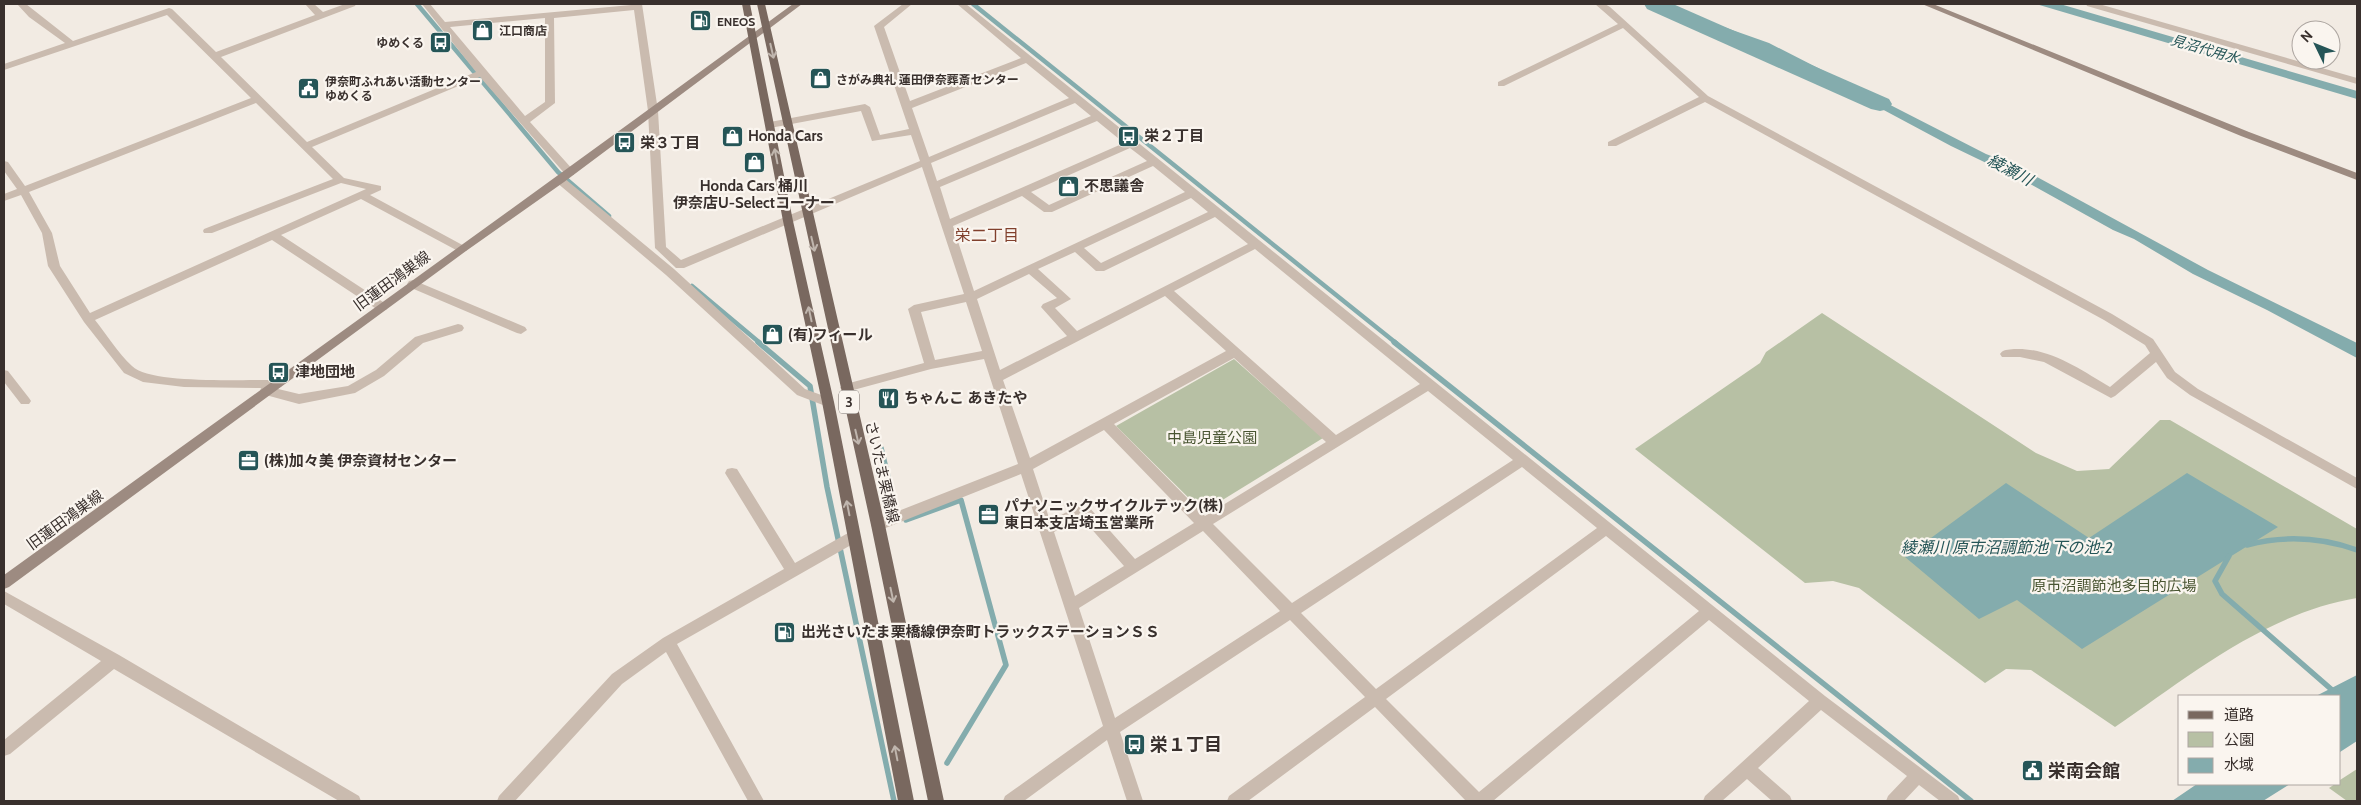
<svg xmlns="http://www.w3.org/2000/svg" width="2361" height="805" font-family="Cabin,'Noto Sans JP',sans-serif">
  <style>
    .green { fill: #b7c0a4 }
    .water { fill: #84acad }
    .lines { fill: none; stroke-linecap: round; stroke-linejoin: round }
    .stream-far1 { stroke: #84acad; stroke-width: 4.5 }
    .stream { stroke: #84acad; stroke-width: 5.5 }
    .river { fill: #84acad; fill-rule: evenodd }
    .street { fill: #cabbaf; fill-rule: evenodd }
    .secondary { fill: #9d8b81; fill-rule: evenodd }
    .primary { fill: #79685f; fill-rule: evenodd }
    .oneway { stroke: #c0b6ae }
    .labels { text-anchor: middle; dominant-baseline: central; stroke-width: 4.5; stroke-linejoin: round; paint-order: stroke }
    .far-poi-label { font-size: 12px; font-weight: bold; fill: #39302d; stroke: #faf5ef; text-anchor: start }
    .far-water-label { font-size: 14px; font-style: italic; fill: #255557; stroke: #faf5ef }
    .shield { fill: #faf5ef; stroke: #736b67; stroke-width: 1 }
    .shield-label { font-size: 14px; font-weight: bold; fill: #39302d }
    .poi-label { font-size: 15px; font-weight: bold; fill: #39302d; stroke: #faf5ef; text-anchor: start }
    .street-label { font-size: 15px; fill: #39302d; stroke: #faf5ef }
    .park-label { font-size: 15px; fill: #495532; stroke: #faf5ef }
    .water-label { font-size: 16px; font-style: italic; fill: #255557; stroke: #faf5ef }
    .neighbourhood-label { font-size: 16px; fill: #81402d; stroke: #faf5ef }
    .near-poi-label { font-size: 18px; font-weight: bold; fill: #39302d; stroke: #faf5ef; text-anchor: start }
  </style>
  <rect width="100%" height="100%" fill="#f2ebe3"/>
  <path class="green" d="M1822 313 2036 453 2077 471 2109 469 2160 420H2170L2357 529V598C2266 613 2189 676 2115 727L2031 670 2006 669 1985 683 1859 588 1833 581 1805 583 1635 449 1760 363 1766 352Z
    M1234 359 1323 438 1203 512 1116 426Z
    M2357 769V801H2347L2329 788 2335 784H2340V780Z"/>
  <path class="water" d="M1649 4H1665L1704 20 1769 43 1986 154 2015 165 2208 270 2357 343V358L2267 310 2193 274 2134 239 2113 230 2032 185 1951 146 1822 77Z
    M2036 4H2060L2357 91V99Z
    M2187 473 2278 527 2082 649 2017 600 1979 619 1905 557 2006 483 2089 538Z
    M2357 675V741L2340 752V696H2316Z
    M2197 784H2290L2263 801H2172Z"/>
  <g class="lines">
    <path class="stream-far1" d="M417 4 558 172 609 216
      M973 4 1396 343
      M692 286 760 343"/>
    <path class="stream" d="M758 342 810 386 827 487 894 801
      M1394 342 1971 801
      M881 448 898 518
      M906 520 961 500 1006 665 947 763
      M2247 545C2285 535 2320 537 2357 550
      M2229 556 2215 581 2222 594 2339 696"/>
    <path class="river" d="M1644 4H1673L1889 99 1892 104 1889 109 1880 111 1871 109 1647 9Z"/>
    <path class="street" d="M17 4H26L73 41 169 8 172 9 216 52 315 15 305 4H314L323 12 345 4H356L355 6 221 57 307 142 476 72 422 4H430L445 22 642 4 658 111 666 247 681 260 920 161 911 135 872 141 861 111 770 128 765 125 770 122 865 104 870 107 880 135 909 129 874 26 903 4H912L884 27 910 101 1021 58 957 4H966L1825 696 1958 796 1960 801H1940L1919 785 1904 801H1886L1888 796 1907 776 1821 710 1758 768 1790 796 1792 801H1772L1747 779 1722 801H1703L1705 796 1809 701 1709 620 1493 801H1466L1375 707 1248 801H1227L1229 796 1365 697 1290 620 1120 732 1143 801H1127L1107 740 1024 801H1003L1005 796 1103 726 1021 474 883 529 878 530 873 529 871 525 873 521 1018 464 984 359 931 369 846 392 840 388 842 385 924 363 908 309 914 305 964 294 922 167 684 268H676L655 248 648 111 634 10 554 18 555 103 530 122 574 171V175H566L480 77 312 147 344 178 381 186V190L370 195 468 248 466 251H458L361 199 281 235 386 304 388 307 386 310H378L272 240 95 320C107 335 118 353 132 366 151 385 248 379 277 380L283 384 281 387 274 388 299 394 348 386 376 370 415 337 458 324 462 325 464 328 462 331 423 343 384 376 355 393 299 404 262 394 260 391 261 388 184 387 143 382 124 373 84 322 48 266 42 233 21 195 4 201V194L17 189 4 171V161L8 162 25 186 251 98 167 15 4 70V64L65 43 29 17ZM545 18V102L525 116 450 27ZM1026 63 1069 98 929 157 912 108ZM256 103 333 179 204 229 203 231 204 233H212L341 183 366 189 90 313 60 266 52 233 29 192ZM1075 103 1091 116 937 181 931 163ZM1097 121 1124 143 950 219 940 187ZM1130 148 1147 161 1049 205 1031 192ZM1153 166 1185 192 974 291 953 226 1022 196 1044 212H1052ZM1191 198 1208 212 1101 263 1084 248ZM1215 217 1248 244 1077 331 1055 308 1071 299 1038 269 1075 252 1096 271H1104ZM1255 249 1420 384 1336 435 1174 291ZM1029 274 1057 298 1043 304 1041 307 1067 336 1000 370 977 299ZM1165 296 1226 351 1030 458 1003 380ZM966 302 982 351 935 360 921 312ZM1234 358 1326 442 1205 516 1114 424ZM1428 391 1513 460 1292 603 1213 524ZM1104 430 1194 523 1135 559 1088 506H1078L1050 521 1033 469ZM1522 467 1597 528 1376 689 1301 613ZM1081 517 1124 566 1075 596 1054 532ZM1203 531 1280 611 1115 718 1079 608ZM1606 536 1699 611 1479 792 1386 699Z
      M1595 4H1605L1610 7 1708 96 2112 314 2153 339 2175 372 2198 389 2357 478V489L2190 395 2167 378 2156 362 2115 396 2111 398 2044 362 2020 357H2002L2000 354C2003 349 2008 350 2014 349 2049 347 2081 370 2110 387L2150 353 2145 345 2104 320 1705 102 1616 146H1608V142L1699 97 1623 28 1504 86H1498V82L1618 24Z
      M2086 4H2099L2357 78V84L2087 6Z
      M560 177 564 178 674 269 805 389 832 399 834 402 832 405 828 407 797 395 666 275 556 182V178Z
      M413 280 525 327 527 330 521 334 517 333 409 287 407 284 409 281Z
      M4 370 8 371 29 398 31 401 29 404H21L4 382Z
      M732 468 737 469 795 563 848 533 853 531 858 533 860 537 858 541 677 644 764 801H748L666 652 622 684 515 801H497L499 796 612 674 663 638 784 569 725 473 727 469Z
      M4 591 119 655 359 796 361 801H339L114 669 10 754 4 756V740L101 661 4 604Z"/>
    <path class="secondary" d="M793 4H802L564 182 466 251 9 587 4 589V575C267 385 531 196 793 4Z
      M1922 4H1933L2249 132 2357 173V180L2241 136Z"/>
    <path class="primary" d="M742 4H750L793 221 834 402 914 801H898L822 402 783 221Z
      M757 4H765L885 525 944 801H928L871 525Z"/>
  </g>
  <defs><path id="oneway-shaft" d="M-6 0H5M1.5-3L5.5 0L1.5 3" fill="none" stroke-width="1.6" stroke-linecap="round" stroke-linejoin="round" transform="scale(1.25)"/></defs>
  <g class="oneway">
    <use href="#oneway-shaft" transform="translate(772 51) rotate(77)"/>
    <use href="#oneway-shaft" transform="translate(776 156) rotate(-101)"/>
    <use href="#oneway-shaft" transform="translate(813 244) rotate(77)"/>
    <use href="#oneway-shaft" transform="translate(810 314) rotate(-102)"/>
    <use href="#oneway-shaft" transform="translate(857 437) rotate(77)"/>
    <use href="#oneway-shaft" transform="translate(848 508) rotate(-101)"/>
    <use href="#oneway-shaft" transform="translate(892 595) rotate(78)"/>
    <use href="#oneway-shaft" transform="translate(896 753) rotate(-101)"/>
  </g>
  <defs>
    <symbol id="fuel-square" viewBox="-11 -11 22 22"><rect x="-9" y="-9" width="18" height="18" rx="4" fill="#255557" stroke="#faf5ef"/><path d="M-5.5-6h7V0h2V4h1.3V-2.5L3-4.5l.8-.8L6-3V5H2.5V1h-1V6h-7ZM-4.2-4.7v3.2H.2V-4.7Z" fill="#fff"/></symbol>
    <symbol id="shop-square" viewBox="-11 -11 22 22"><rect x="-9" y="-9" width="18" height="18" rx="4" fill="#255557" stroke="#faf5ef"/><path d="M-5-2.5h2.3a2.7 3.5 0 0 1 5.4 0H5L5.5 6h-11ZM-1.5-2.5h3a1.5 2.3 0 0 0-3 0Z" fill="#fff"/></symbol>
    <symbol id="bus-square" viewBox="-11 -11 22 22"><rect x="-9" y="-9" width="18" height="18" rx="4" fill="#255557" stroke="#faf5ef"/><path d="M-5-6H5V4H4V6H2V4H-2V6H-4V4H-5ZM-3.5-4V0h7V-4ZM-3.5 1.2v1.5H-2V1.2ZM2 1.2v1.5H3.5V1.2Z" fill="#fff"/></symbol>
    <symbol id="civic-square" viewBox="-11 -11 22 22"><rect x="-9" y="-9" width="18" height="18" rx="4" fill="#255557" stroke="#faf5ef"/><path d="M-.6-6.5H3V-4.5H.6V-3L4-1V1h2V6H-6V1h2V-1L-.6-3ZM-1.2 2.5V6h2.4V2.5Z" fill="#fff"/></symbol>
    <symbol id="restaurant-square" viewBox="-11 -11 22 22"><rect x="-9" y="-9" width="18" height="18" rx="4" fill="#255557" stroke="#faf5ef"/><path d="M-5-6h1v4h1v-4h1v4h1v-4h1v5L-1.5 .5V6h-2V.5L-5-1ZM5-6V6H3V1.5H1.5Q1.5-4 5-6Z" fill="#fff"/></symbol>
    <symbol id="office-square" viewBox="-11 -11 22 22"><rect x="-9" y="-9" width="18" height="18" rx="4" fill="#255557" stroke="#faf5ef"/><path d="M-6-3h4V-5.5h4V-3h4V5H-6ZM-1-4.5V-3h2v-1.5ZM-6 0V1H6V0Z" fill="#fff"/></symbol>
  </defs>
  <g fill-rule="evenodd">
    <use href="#fuel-square" x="688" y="8" width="25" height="25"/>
    <use href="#shop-square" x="470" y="18" width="25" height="25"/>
    <use href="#bus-square" x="428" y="30" width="25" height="25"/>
    <use href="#shop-square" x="808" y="66" width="25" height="25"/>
    <use href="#civic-square" x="296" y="76" width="25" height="25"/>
    <use href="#shop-square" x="720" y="124" width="25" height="25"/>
    <use href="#bus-square" x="1116" y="124" width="25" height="25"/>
    <use href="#bus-square" x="612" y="130" width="25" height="25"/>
    <use href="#shop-square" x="742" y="150" width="25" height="25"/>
    <use href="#shop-square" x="1056" y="174" width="25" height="25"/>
    <use href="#shop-square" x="760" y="322" width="25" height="25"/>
    <use href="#bus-square" x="266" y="360" width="25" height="25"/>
    <use href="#restaurant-square" x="876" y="386" width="25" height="25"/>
    <use href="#office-square" x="236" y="448" width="25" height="25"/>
    <use href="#office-square" x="976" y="502" width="25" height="25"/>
    <use href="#fuel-square" x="772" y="620" width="25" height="25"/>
    <use href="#bus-square" x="1122" y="732" width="25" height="25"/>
    <use href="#civic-square" x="2020" y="758" width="25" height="25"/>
  </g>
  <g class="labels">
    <g class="far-poi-label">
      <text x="717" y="21">ENEOS</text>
      <text x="499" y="30">江口商店</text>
      <text x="424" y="42" text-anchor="end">ゆめくる</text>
      <text x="836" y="79">さがみ典礼 蓮田伊奈葬斎センター</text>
      <text x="325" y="81">伊奈町ふれあい活動センター<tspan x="325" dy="14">ゆめくる</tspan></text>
    </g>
    <g class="far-water-label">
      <text transform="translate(2205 49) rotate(16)">見沼代用水</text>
    </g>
    <rect class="shield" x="839" y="390.5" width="20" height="23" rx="4"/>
    <g class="shield-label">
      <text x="849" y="402">3</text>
    </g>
    <g class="poi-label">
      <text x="748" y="136">Honda Cars</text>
      <text x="1144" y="136">栄２丁目</text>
      <text x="640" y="143">栄３丁目</text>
      <text x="754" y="186" text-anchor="middle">Honda Cars 桶川<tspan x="754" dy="17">伊奈店U-Selectコーナー</tspan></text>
      <text x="1084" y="186">不思議舎</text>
      <text x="788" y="335">(有)フィール</text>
      <text x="295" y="372">津地団地</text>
      <text x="904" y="398">ちゃんこ あきたや</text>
      <text x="264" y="461">(株)加々美 伊奈資材センター</text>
      <text x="1004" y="506">パナソニックサイクルテック(株)<tspan x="1004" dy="17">東日本支店埼玉営業所</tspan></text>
      <text x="801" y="632">出光さいたま栗橋線伊奈町トラックステーションＳＳ</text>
    </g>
    <g class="street-label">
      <text transform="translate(392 281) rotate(-36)">旧蓮田鴻巣線</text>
      <text transform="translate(882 472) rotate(77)">さいたま栗橋線</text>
      <text transform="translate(65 520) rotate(-36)">旧蓮田鴻巣線</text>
    </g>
    <g class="park-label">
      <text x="1212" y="438">中島児童公園</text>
      <text x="2114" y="586">原市沼調節池多目的広場</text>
    </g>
    <g class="water-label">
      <text transform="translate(2010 170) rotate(28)">綾瀬川</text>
      <text x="2007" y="547">綾瀬川 原市沼調節池 下の池-2</text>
    </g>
    <g class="neighbourhood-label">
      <text x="987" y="235">栄二丁目</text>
    </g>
    <g class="near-poi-label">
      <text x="1150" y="745">栄１丁目</text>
      <text x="2048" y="771">栄南会館</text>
    </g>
  </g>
  <rect width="2361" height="805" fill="none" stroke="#39302d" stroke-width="10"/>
  <rect x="2178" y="695" width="162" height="90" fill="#faf5ef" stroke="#ada6a1"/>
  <rect x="2188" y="711" width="25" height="8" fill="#79685f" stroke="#ada6a1"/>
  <text x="2224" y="720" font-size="15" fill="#39302d">道路</text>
  <rect x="2188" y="732" width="25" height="15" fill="#b7c0a4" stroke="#ada6a1"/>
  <text x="2224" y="745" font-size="15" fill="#39302d">公園</text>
  <rect x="2188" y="758" width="25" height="15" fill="#84acad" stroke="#ada6a1"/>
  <text x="2224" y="770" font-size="15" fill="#39302d">水域</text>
  <g transform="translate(2316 45) rotate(313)"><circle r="24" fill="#faf5ef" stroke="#ada6a1"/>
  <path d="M0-4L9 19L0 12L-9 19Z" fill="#255557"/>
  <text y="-8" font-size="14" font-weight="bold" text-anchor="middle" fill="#39302d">N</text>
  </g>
</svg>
